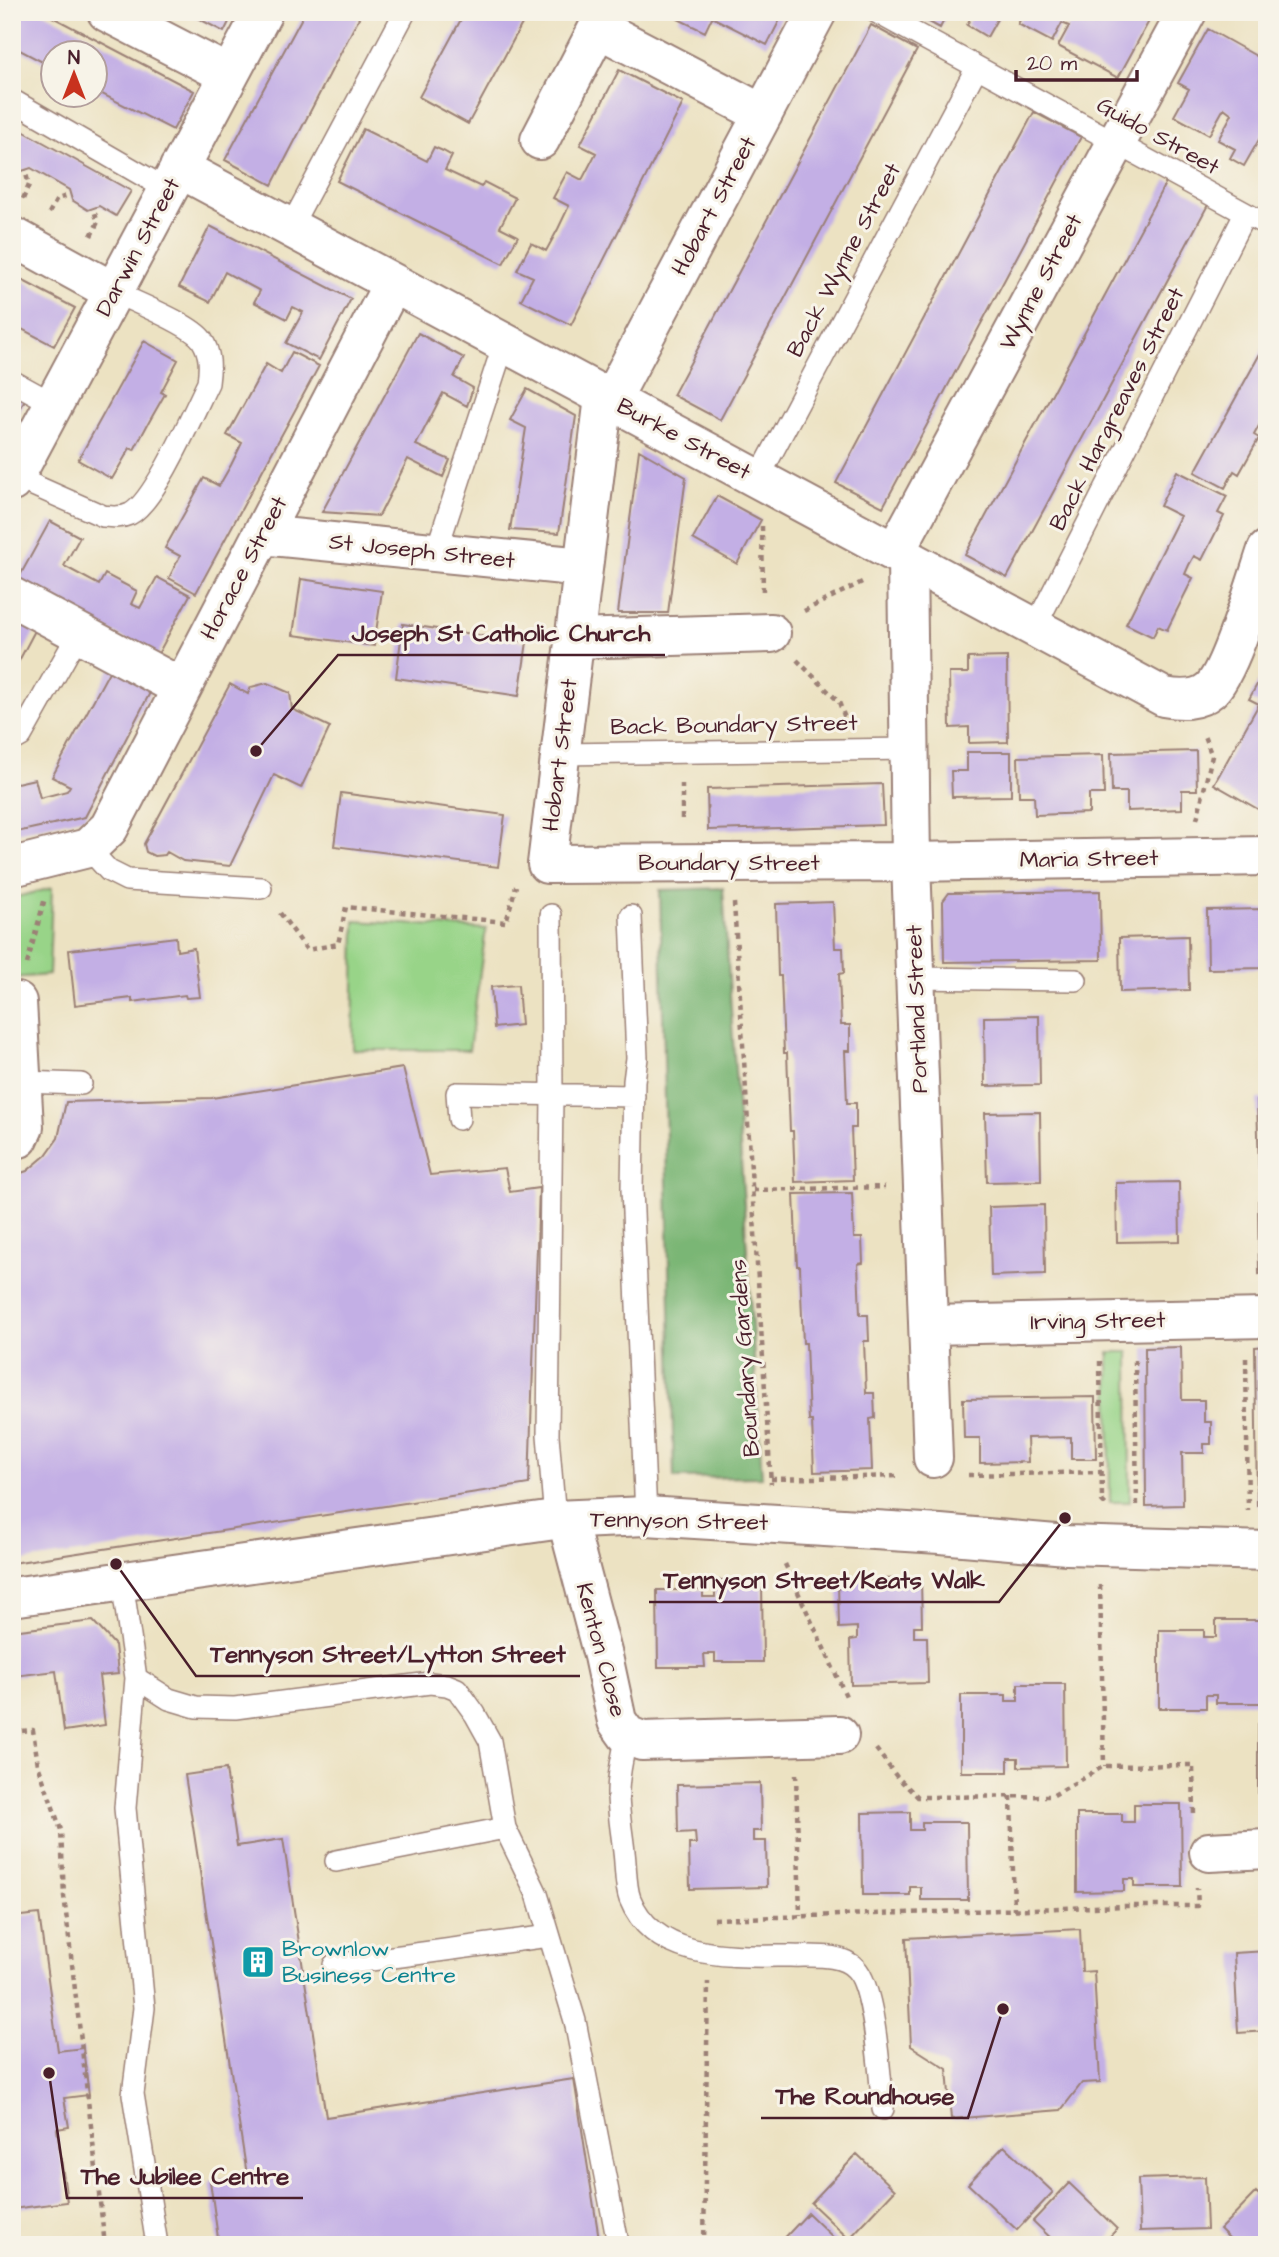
<svg xmlns="http://www.w3.org/2000/svg" width="1279" height="2257" font-family="'Architects Daughter',sans-serif">
  <style>
    .green { fill: #98d488; stroke: #717a5a; stroke-width: 2 }
    .forest { fill: #7ab674; stroke: #626a50; stroke-width: 2 }
    .building { fill: #c3afe5 }
    .lines { fill: none; stroke-linecap: round; stroke-linejoin: round }
    .service-casing { stroke: #9b8076; stroke-width: 24 }
    .minor-casing { stroke: #9b8076; stroke-width: 42 }
    .tertiary-casing { stroke: #9b8076; stroke-width: 42 }
    .path { stroke: #9b8076; stroke-width: 4.5; stroke-dasharray: 5 5; stroke-linecap: butt }
    .service { stroke: #fff; stroke-width: 21 }
    .minor { stroke: #fff; stroke-width: 38 }
    .tertiary { stroke: #fff; stroke-width: 38 }
    .labels { text-anchor: middle; dominant-baseline: central; stroke-width: 6; stroke-linejoin: round; paint-order: stroke }
    .street-label { font-size: 23px; fill: #4a1f2b; stroke: #f7f3e8 }
    .culture-label { font-size: 23px; fill: #0d838f; stroke: #f7f3e8; text-anchor: start }
    .leader { fill: none; stroke: #4a1f2b; stroke-width: 2.5 }
    .callout-dot { fill: #4a1f2b; stroke: #f7f3e8; stroke-width: 2.5 }
    .callout-label { font-size: 24px; text-anchor: middle; font-weight: bold; fill: #4a1f2b; stroke: #f7f3e8; stroke-width: 6; stroke-linejoin: round; paint-order: stroke }
  </style>
  <rect width="100%" height="100%" fill="#f7f3e8"/>
  <filter id="ink" filterUnits="userSpaceOnUse"><feTurbulence type="fractalNoise" baseFrequency=".0143" numOctaves="2"/><feDisplacementMap in="SourceGraphic" scale="14" xChannelSelector="R" yChannelSelector="G"/><feConvolveMatrix kernelMatrix="1 2 1 2 8 2 1 2 1" color-interpolation-filters="sRGB"/></filter>
  <filter id="wash" filterUnits="userSpaceOnUse"><feTurbulence type="fractalNoise" baseFrequency=".00686" numOctaves="4" result="noise"/><feDisplacementMap in="SourceGraphic" scale="28" xChannelSelector="R" yChannelSelector="G"/><feGaussianBlur stdDeviation="1.57" result="paint"/><feColorMatrix in="noise" values="0 0 0 0 0 0 0 0 0 0 0 0 0 0 0 0 0 1.4 0 .05"/><feComposite in="paint" operator="in"/></filter>
  <g filter="url(#wash)">
    <rect width="100%" height="100%" fill="#ece2c2"/>
    <path class="green" d="M52 888 49 975 12 978V898Z
      M355 921 486 929 469 1050H353Z
      M1109 1352H1129L1130 1502H1110Z"/>
    <path class="forest" d="M723 888 762 1477 674 1478 660 890Z"/>
    <g id="blocks">
      <path class="building" d="M12 12H43L194 91 173 130 94 90V52H52V67L12 46Z
        M186 12H234L224 32Z
        M305 12H362L272 185 225 160Z
        M465 12H506L523 22 468 124 419 97Z
        M682 12H784L767 45 712 17 705 32 678 19Z
        M911 12H948L940 28Z
        M973 12H1001L987 37 967 25Z
        M1024 12H1154L1118 78 1058 46 1069 26 1062 23 1052 42 1018 24Z
        M871 25 917 50 720 420 673 395Z
        M1208 29 1267 62V130L1265 129 1244 166 1230 158 1235 149 1218 140 1232 114 1224 108 1209 135 1174 116 1189 89 1178 83Z
        M619 70 683 103 571 325 521 300 533 277 517 270 531 243 546 251 558 229 569 206 553 198 567 172 582 180 596 153 580 145Z
        M1034 112 1081 137 883 507 836 483Z
        M12 125 131 191 116 216 99 206 88 210 72 200 69 190 31 168 19 172 12 168Z
        M363 129 427 161 434 147 443 151 452 156 445 170 481 187 484 182 515 198 500 227 518 236 503 264 337 181Z
        M1167 180 1209 203 1007 578 965 555Z
        M210 226 351 299 319 360 286 343 303 312 293 307 287 319 254 302 260 291 225 272 210 302 179 287Z
        M12 275 75 308 54 346 12 324Z
        M418 333 464 358 454 377 473 388 467 406 443 393 416 445 450 460 443 477 408 459 379 516 322 512Z
        M144 341 178 360 161 392 165 394 149 422 134 450 130 448 112 479 78 460Z
        M1267 341V411L1254 435 1259 438 1239 474 1234 471 1225 488 1195 472Z
        M292 352 319 366 196 593 169 578 180 556 165 548 204 478 219 486 231 465 242 443 227 435 266 364 281 373Z
        M527 389 576 416 559 533 510 530 526 428 510 420Z
        M12 393 25 400 12 424Z
        M639 450 686 477 668 613H618Z
        M1177 471 1227 496 1218 513 1224 516 1202 560 1194 556 1189 565 1185 574 1193 578 1167 630 1158 626 1153 637 1126 624 1180 516 1160 506Z
        M717 496 761 520 737 564 693 539Z
        M50 521 80 537 64 566 99 585 105 574 137 591 131 604 140 608 157 577 190 595 157 656 17 581Z
        M301 579 382 591 374 646 293 635Z
        M12 609 39 623 12 674Z
        M403 624 527 642 519 696 396 678Z
        M1007 657 1008 742 969 743V727L950 728 949 673H968V658Z
        M112 666 153 687 85 817 12 833V784L35 779 40 798 67 791 70 786 52 777Z
        M1260 679 1267 683V805L1263 812 1214 784 1259 704 1249 699Z
        M267 683 290 693 292 709 330 727 301 788 274 775 230 866 183 861 167 852 165 855 154 856 146 852 144 844 230 684 248 694 251 687Z
        M1196 751 1197 790H1182V809L1127 811V792H1112L1111 753Z
        M967 752H1011V796L952 797 951 771H967Z
        M1103 755 1104 794H1089V813L1035 815 1034 796H1019L1018 757Z
        M882 784 884 825 708 830 707 789Z
        M341 793 505 815 498 867 334 846Z
        M1100 891 1101 960 944 962 943 901 949 893Z
        M833 902 835 948H843L844 973 839 974 841 1025H850V1051H845L847 1103H856V1128H851L853 1180 795 1182 793 1131H790L787 1053H784L781 976H778L776 904Z
        M1267 909V968L1208 969 1207 910Z
        M1188 936 1189 990 1120 992 1119 938Z
        M176 937 177 951 194 948 200 997 186 998 185 995 132 1002V998L75 1005 69 950Z
        M518 985 521 1025 494 1028 491 987Z
        M1039 1016 1040 1085 985 1086 984 1017Z
        M403 1068 430 1175 505 1168 510 1192 539 1188 529 1484 12 1563V1176L27 1171 46 1155 58 1138 66 1102 212 1098Z
        M1257 1099H1267V1171H1259Z
        M1040 1112 1041 1181 987 1182 985 1113Z
        M1179 1182 1180 1241 1117 1242 1116 1183Z
        M852 1193 854 1238H862L863 1263 858 1264 860 1315H868L869 1341H864L866 1393H874L875 1418 870 1419 872 1470 814 1472 812 1421H809L806 1343H803L800 1266H797L794 1194Z
        M1258 1201H1267V1273L1259 1274Z
        M1044 1205 1045 1274 991 1276 989 1207Z
        M1267 1346V1505H1257L1255 1347Z
        M1181 1347 1182 1400H1204V1422H1211V1444H1204V1453H1182L1183 1505 1146 1506 1145 1348Z
        M1095 1397 1096 1459H1071V1437L1027 1438 1028 1462 980 1463V1438H964L963 1399Z
        M921 1578 922 1626H914V1637H927L928 1683 851 1685 850 1640 857 1639V1627L839 1628 838 1580Z
        M715 1580H762L763 1662H715V1654H704L705 1667H658L657 1590H703V1597H715Z
        M1216 1620H1263L1264 1703H1216V1695H1206V1708H1159V1630H1204V1637H1216Z
        M93 1621 115 1645 118 1674 99 1676 105 1725 64 1731 56 1671 14 1676 12 1631Z
        M1018 1684H1065L1066 1766 1018 1767V1758H1008V1772H961V1695H1006V1701H1018Z
        M1258 1724H1267V1801H1258Z
        M226 1769 237 1846 283 1839 326 2117 574 2079 600 2245H219L210 2181 247 2175 185 1775Z
        M760 1783 761 1831H753V1841H766L767 1887 690 1889 689 1844H696L695 1832 678 1833 677 1785Z
        M1134 1804H1181L1182 1887H1134V1879H1124V1891L1077 1892V1814H1122V1822H1134Z
        M910 1812V1830H922V1822H967L968 1900H921V1887H910V1895H863L862 1813Z
        M39 1914 58 2051 83 2048 89 2095 64 2098 69 2127 57 2129 67 2202 12 2209V1917Z
        M1080 1929 1082 1972 1094 1971 1100 2082 1082 2083 1061 2110 951 2119 947 2069 911 2046 906 1938Z
        M1267 1951V2031L1238 2033 1234 1953Z
        M1004 2146 1053 2192 1017 2230 968 2184Z
        M857 2154 895 2190 849 2239 811 2203Z
        M1205 2177 1207 2229 1140 2231 1138 2179Z
        M1069 2183 1117 2229 1102 2245H1058L1033 2221Z
        M1256 2192 1267 2202V2245H1236L1220 2229Z
        M808 2213 841 2245H778Z"/>
    </g>
  </g>
  <g filter="url(#ink)">
    <use href="#blocks" fill-opacity="0" stroke="#9b8076" stroke-width="2"/>
    <g class="lines">
      <defs>
        <path id="service" d="M876 12 1267 225
          M12 100 168 190
          M290 228 405 12
          M12 381 54 404
          M15 477 103 516C113 517 121 518 130 514 155 502 194 411 208 383 210 368 211 354 202 340 191 324 134 302 114 292
          M758 479 977 67
          M436 552 504 343
          M1035 627 1245 214
          M12 741 21 736 79 633
          M560 754 909 749
          M88 848 109 871 127 880 261 888
          M551 915 552 1095 548 1435 555 1520
          M631 916 637 1058 634 1081 632 1189 646 1516
          M915 978 1076 980
          M21 1082 81 1084
          M459 1119 457 1093 634 1096
          M122 1581 136 1678 169 1699 196 1707 235 1708 430 1683 447 1685 457 1689 475 1714 490 1741 505 1828 336 1861
          M136 1678 125 1808 144 2008 133 2094 157 2245
          M627 1735C623 1754 618 1774 618 1793 618 1812 622 1833 624 1852 626 1866 625 1886 630 1899 655 1962 735 1956 790 1956 810 1957 841 1952 856 1969 875 1988 880 2079 883 2109
          M505 1828 537 1894 575 2021 617 2238
          M334 1965 549 1936"/>
        <path id="minor" d="M107 12 229 75
          M540 140 598 28 763 114
          M179 168 1164 697C1180 700 1197 701 1210 690 1230 673 1257 579 1267 550
          M12 236 114 292
          M604 397 547 864 911 862 1267 856
          M611 400 817 12
          M12 482 263 12
          M262 535 583 567
          M895 552 1187 12
          M907 559 911 862 933 1458
          M12 597 182 688
          M574 639 771 633
          M12 867 88 848 109 828 393 283
          M12 1140 19 1138 24 1127 17 1002
          M929 1325 1267 1318
          M567 1520 603 1656 617 1721 627 1735 642 1741 839 1735
          M1209 1852 1267 1849"/>
        <path id="tertiary" d="M12 1597 555 1520 646 1516 940 1534 1067 1545 1267 1551"/>
      </defs>
      <use href="#service" class="service-casing"/>
      <use href="#minor" class="minor-casing"/>
      <use href="#tertiary" class="tertiary-casing"/>
      <path class="path" d="M23 199 29 185 25 170
        M49 213 57 199 70 195
        M91 236 98 222 93 208
        M762 526 763 595
        M804 611 862 582
        M797 660 839 702 846 721
        M682 784V824
        M1197 819 1212 756 1204 736
        M734 903 771 1484
        M280 913 307 950 338 944 346 907 506 922 516 886
        M27 964 45 898
        M753 1190 885 1187
        M1246 1358 1248 1511
        M1135 1360 1137 1509
        M1100 1361 1102 1501 1106 1505
        M968 1475 1102 1472
        M771 1479 899 1476
        M785 1564 846 1696
        M1100 1585 1104 1766
        M12 1732 33 1730 38 1765 61 1830 64 1896 105 2245
        M876 1749 897 1777 918 1797 1052 1796 1104 1766 1193 1765 1194 1816
        M796 1774 800 1916
        M1011 1796 1014 1910
        M714 1919 1126 1906H1198L1197 1888
        M704 2245 708 1982"/>
      <use href="#service" class="service"/>
      <use href="#minor" class="minor"/>
      <use href="#tertiary" class="tertiary"/>
    </g>
  </g>
  <defs>
    <symbol id="building-square" viewBox="-11 -11 22 22"><rect x="-9" y="-9" width="18" height="18" rx="4" fill="#0f9aa8" stroke="#f7f3e8"/><path d="M-4-6H4V6H1V3H-1V6H-4ZM-2.5-4.3h1.7v1.8h-1.7ZM.8-4.3h1.7v1.8H.8ZM-2.5-1h1.7V.8h-1.7ZM.8-1h1.7V.8H.8Z" fill="#fff"/></symbol>
  </defs>
  <g fill-rule="evenodd">
    <use href="#building-square" x="239" y="1943" width="38" height="38"/>
  </g>
  <g class="labels">
    <g class="street-label">
      <text transform="translate(1158 136) rotate(29)">Guido Street</text>
      <text transform="translate(714 206) rotate(-62)">Hobart Street</text>
      <text transform="translate(138 247) rotate(-62)">Darwin Street</text>
      <text transform="translate(844 260) rotate(-62)">Back Wynne Street</text>
      <text transform="translate(1041 282) rotate(-62)">Wynne Street</text>
      <text transform="translate(1117 409) rotate(-63)">Back Hargreaves Street</text>
      <text transform="translate(684 439) rotate(28)">Burke Street</text>
      <text transform="translate(422 551) rotate(6)">St Joseph Street</text>
      <text transform="translate(244 568) rotate(-62)">Horace Street</text>
      <text transform="translate(734 725) rotate(-1)">Back Boundary Street</text>
      <text transform="translate(560 755) rotate(-83)">Hobart Street</text>
      <text transform="translate(1089 859) rotate(-1)">Maria Street</text>
      <text x="729" y="863">Boundary Street</text>
      <text transform="translate(917 1009) rotate(-92)">Portland Street</text>
      <text transform="translate(1098 1321) rotate(-1)">Irving Street</text>
      <text transform="translate(745 1358) rotate(-94)">Boundary Gardens</text>
      <text transform="translate(679 1521) rotate(1)">Tennyson Street</text>
      <text transform="translate(601 1650) rotate(75)">Kenton Close</text>
    </g>
    <g class="culture-label">
      <text x="282" y="1949">Brownlow<tspan x="282" dy="26">Business Centre</tspan></text>
    </g>
  </g>
  <path class="leader" d="M256 751L338 655H665M1065 1518L999 1602H649M116 1564L196 1676H580M1003 2009L968 2118H761M49 2073L67 2198H303"/>
  <g class="callout-dot">
    <circle cx="256" cy="751" r="7"/>
    <circle cx="1065" cy="1518" r="7"/>
    <circle cx="116" cy="1564" r="7"/>
    <circle cx="1003" cy="2009" r="7"/>
    <circle cx="49" cy="2073" r="7"/>
  </g>
  <g class="callout-label">
    <text x="501" y="641">Joseph St Catholic Church</text>
    <text x="824" y="1588">Tennyson Street/Keats Walk</text>
    <text x="388" y="1662">Tennyson Street/Lytton Street</text>
    <text x="865" y="2104">The Roundhouse</text>
    <text x="185" y="2184">The Jubilee Centre</text>
  </g>
  <rect width="1279" height="2257" fill="none" stroke="#f7f3e8" stroke-width="42"/>
  <g transform="translate(74 74)"><circle r="33" fill="#f7f3e8" stroke="#b29e9c" stroke-width="2"/>
  <path d="M0-5L12 26L0 18L-12 26Z" fill="#c8321e"/>
  <text y="-10" font-size="19" font-weight="bold" text-anchor="middle" fill="#4a1f2b">N</text>
  </g>
  <path d="M1016 70v10h121v-10" fill="none" stroke="#4a1f2b" stroke-width="3.5"/>
  <text x="1027" y="70" font-size="21" fill="#4a1f2b" stroke="#f7f3e8" stroke-width="5" paint-order="stroke">20 m</text>
</svg>
